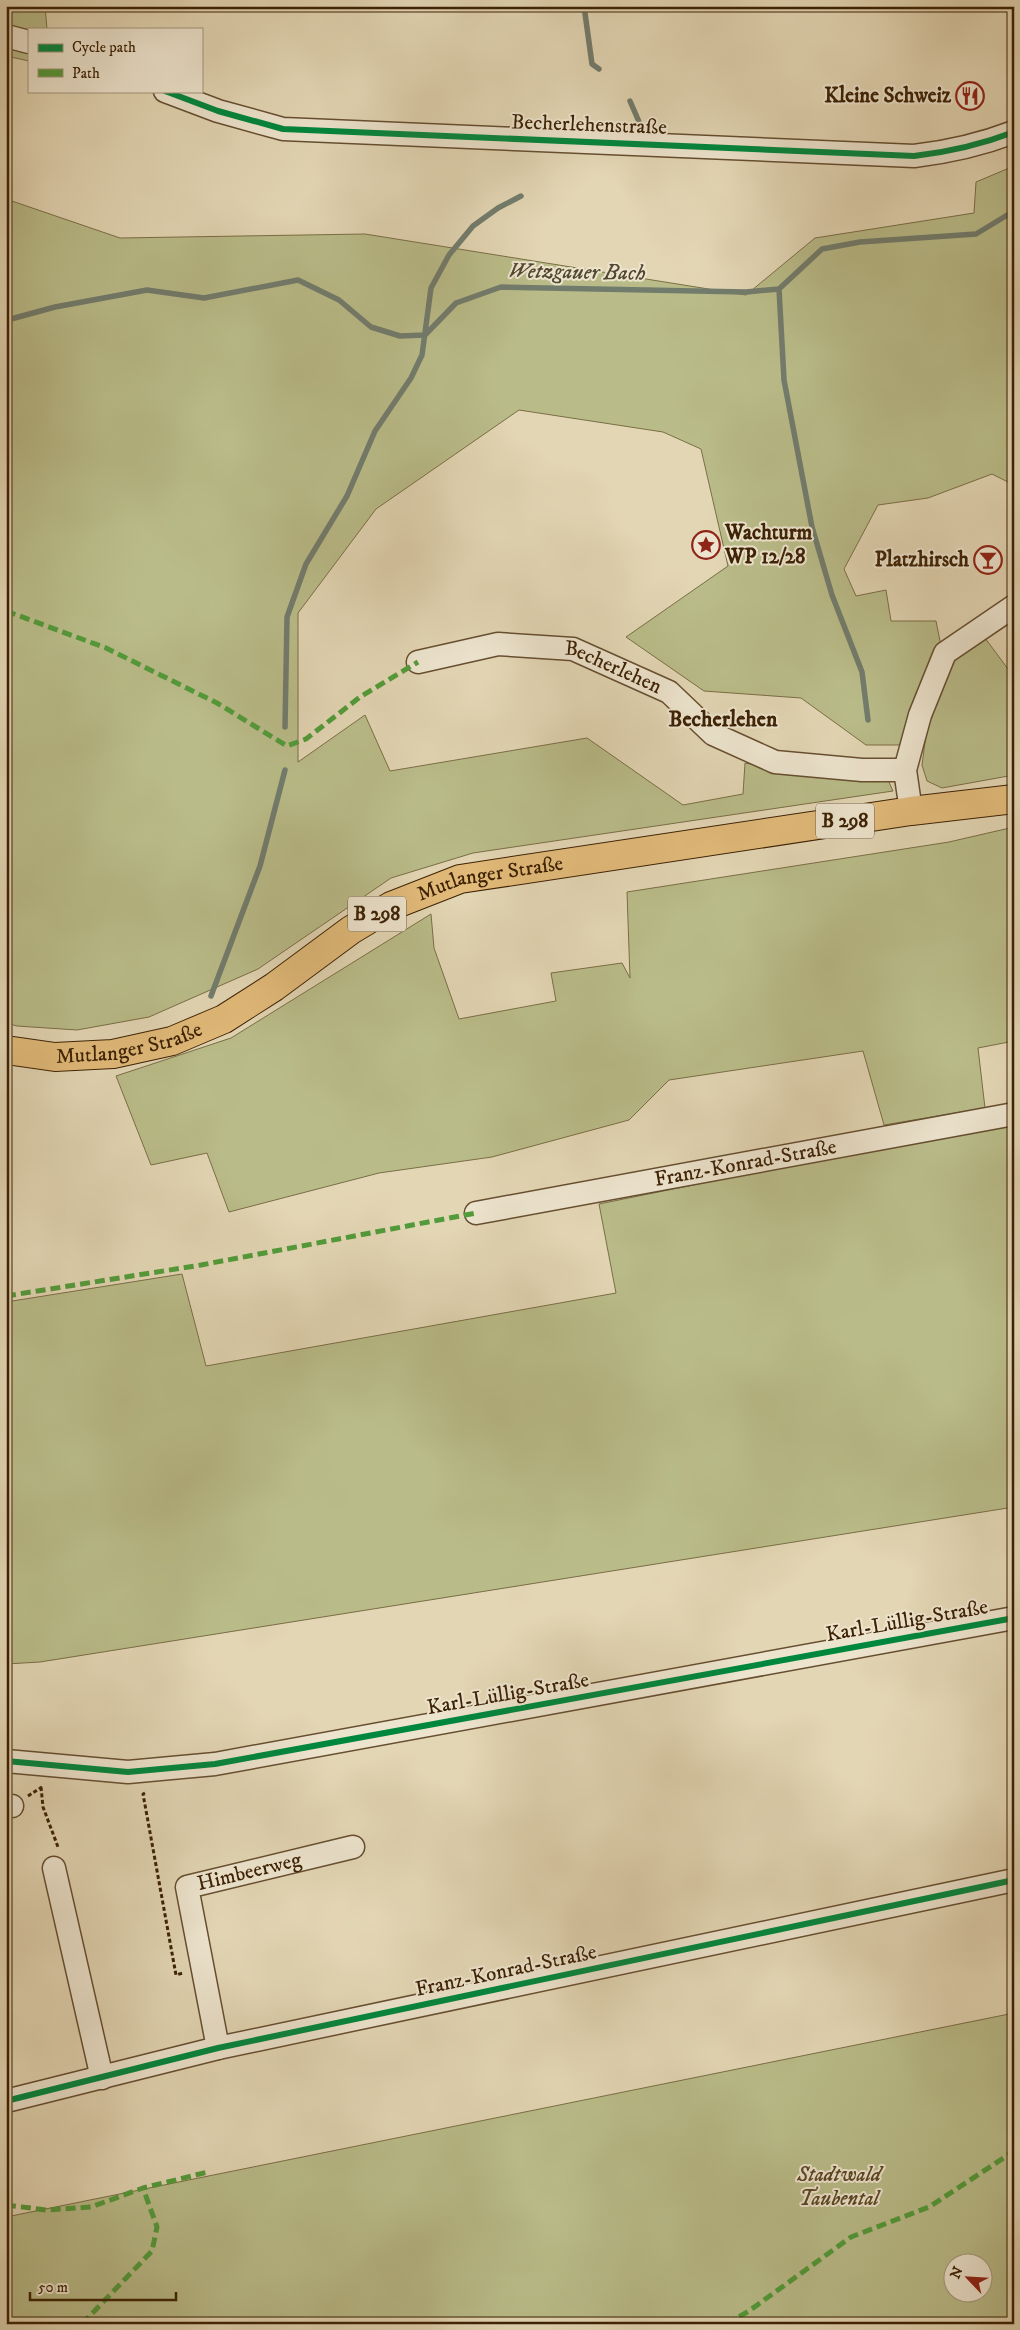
<svg xmlns="http://www.w3.org/2000/svg" width="1020" height="2330" font-family="'IM FELL DW Pica',serif">
  <style>
    .green { fill: #b9bc89; stroke: #7a6e46; fill-rule: evenodd }
    .lines { fill: none; stroke-linecap: round; stroke-linejoin: round }
    .stream { stroke: #727c6d; stroke-width: 5.5 }
    .minor-casing { stroke: #664e30; stroke-width: 25 }
    .major-casing { stroke: #3c2104; stroke-width: 30 }
    .path { stroke: #3c2104; stroke-width: 3; stroke-dasharray: 4 2.5; stroke-linecap: butt }
    .minor { stroke: #ede4ce; stroke-width: 22 }
    .major { stroke: #e2bb7a; stroke-width: 28 }
    .quiet { stroke: #529b3a; stroke-width: 5; stroke-dasharray: 10 5; stroke-linecap: butt }
    .cycleway-casing { stroke: #ede4ce; stroke-width: 9 }
    .cycleway { stroke: #00873e; stroke-width: 6 }
    .labels { text-anchor: middle; dominant-baseline: central; stroke-width: 4; stroke-linejoin: round; paint-order: stroke }
    .shield { fill: #ede4ce; stroke: #715c41; stroke-width: 1 }
    .shield-label { font-size: 20px; font-weight: bold; fill: #3c2104 }
    .poi-label { font-size: 21px; font-weight: bold; fill: #3c2104; stroke: #ede4ce; text-anchor: end }
    .street-label { font-size: 21px; fill: #3c2104; stroke: #ede4ce }
    .park-label { font-size: 21px; font-style: italic; fill: #5b4825; stroke: #ede4ce }
    .water-label { font-size: 22px; font-style: italic; fill: #524730; stroke: #ede4ce }
    .neighbourhood-label { font-size: 22px; font-weight: bold; fill: #3c2104; stroke: #ede4ce }
  </style>
  <rect width="100%" height="100%" fill="#e3d6b4"/>
  <filter id="stains"><feTurbulence type="fractalNoise" baseFrequency=".004" numOctaves="4"/><feColorMatrix values="0 0 0 0 .2 0 0 0 0 .09 0 0 0 0 .02 0 0 0 .5 -.17"/></filter>
  <radialGradient id="worn" r=".72"><stop offset=".6" stop-color="#630" stop-opacity="0"/><stop offset="1" stop-color="#630" stop-opacity=".3"/></radialGradient>
  <path class="green" d="M6 6H45L47 29H29V61L6 56Z
    M1014 166V485L992 474 928 498 878 505 844 569 856 596 886 590 891 621H936L943 656 904 745H866L801 698 704 691 626 637 728 566 701 449 663 432 519 410 376 509 298 613V762L365 715 390 771 587 738 683 805 743 794 745 763 813 776 888 780 893 791 473 853 391 878 258 969 149 1017 77 1030 17 1026 6 1023V199L120 238 365 234 746 295 815 238 974 213 976 182Z
    M982 634 1014 677V775L942 788 927 781 922 765 928 720 942 670Z
    M1014 827V1041L978 1048 985 1108 884 1125 863 1051 669 1080 629 1120 492 1157 379 1173 229 1212 207 1153 151 1165 116 1076 231 1038 431 914 434 948 459 1019 556 1001 551 973 622 963 630 978 627 892 949 842Z
    M1014 1120V1507L40 1662 6 1664V1302L182 1274 206 1366 616 1293 599 1204Z
    M1014 2013V2324H6V2217ZM952 2262H982V2292H952Z"/>
  <g class="lines">
    <path class="stream" d="M584 6 592 64 599 69
      M630 101 643 131
      M779 289 784 380 812 527 832 595 862 672 868 720
      M6 324 11 319 55 307 147 290 204 298 298 280 339 300 371 327 400 336 425 335 456 303 501 287 746 292 779 289 822 249 860 242 976 234 1014 211
      M285 727 287 617 306 564 347 496 375 431 411 378 422 355 431 288 449 255 473 226 498 208 521 196
      M211 996 260 866 285 770"/>
    <defs>
      <g id="minor">
        <path d="M6 36 29 42"/>
        <path d="M165 91 218 111 283 129 914 156C949 152 980 145 1014 132"/>
        <path id="s1" d="M418 662 498 644 573 649 669 692 713 734 775 762 862 770H905"/>
        <path d="M911 811 905 770 920 715 945 653 1014 606"/>
        <path id="s2" d="M476 1213 1014 1114"/>
        <path d="M6 1761 128 1772 215 1764 1014 1618"/>
        <path d="M6 1807 12 1806"/>
        <path d="M54 1868 102 2078"/>
        <path id="s3" d="M218 2048 187 1887 353 1847"/>
        <path d="M6 2101 218 2048 1014 1880"/>
      </g>
      <g id="major">
        <path id="s4" d="M6 1050 55 1057 113 1054 172 1041 224 1019 274 987 351 930 391 906 460 879 911 811 1014 799"/>
      </g>
    </defs>
    <use href="#minor" class="minor-casing"/>
    <use href="#major" class="major-casing"/>
    <path class="path" d="M41 1787 43 1807 58 1847
      M145 1793 143 1794 176 1975 183 1973
      M28 1796 42 1787"/>
    <use href="#minor" class="minor"/>
    <use href="#major" class="major"/>
    <path class="quiet" d="M6 611 106 648 217 703 287 746 306 739 360 697 418 662
      M6 1296 201 1265 476 1213
      M6 2205 46 2210 91 2207 143 2188 208 2172
      M6 2313 10 2324
      M82 2324 152 2251 157 2227 143 2188
      M726 2324 749 2311 851 2237 929 2207 1014 2151"/>
    <defs>
      <path id="cycleway" d="M165 91 218 111 283 129 914 156C949 152 980 145 1014 132
        M6 1761 128 1772 215 1764 1014 1618
        M6 2101 218 2048 1014 1880"/>
    </defs>
    <use href="#cycleway" class="cycleway-casing"/>
    <use href="#cycleway" class="cycleway"/>
  </g>
  <defs>
    <symbol id="restaurant-ring" viewBox="-11 -11 22 22"><circle r="9.5" fill="#ede4ce" stroke="#8f2418" stroke-width="1.5"/><path d="M-5-6h1v4h1v-4h1v4h1v-4h1v5L-1.5 .5V6h-2V.5L-5-1ZM5-6V6H3V1.5H1.5Q1.5-4 5-6Z" fill="#8f2418"/></symbol>
    <symbol id="sight-ring" viewBox="-11 -11 22 22"><circle r="9.5" fill="#ede4ce" stroke="#8f2418" stroke-width="1.5"/><path d="M0-6L1.8-2.2L6-1.7L2.9 1.2L3.7 5.4L0 3.3L-3.7 5.4L-2.9 1.2L-6-1.7L-1.8-2.2Z" fill="#8f2418"/></symbol>
    <symbol id="bar-ring" viewBox="-11 -11 22 22"><circle r="9.5" fill="#ede4ce" stroke="#8f2418" stroke-width="1.5"/><path d="M-6-5H6L.8 .8V4.5H3.5V6h-7V4.5H-.8V.8Z" fill="#8f2418"/></symbol>
  </defs>
  <g fill-rule="evenodd">
    <use href="#restaurant-ring" x="954" y="80" width="32" height="32"/>
    <use href="#sight-ring" x="690" y="529" width="32" height="32"/>
    <use href="#bar-ring" x="972" y="544" width="32" height="32"/>
  </g>
  <g class="labels">
    <g class="shield">
      <rect x="816" y="803.5" width="58" height="35" rx="4"/>
      <rect x="348" y="896.5" width="58" height="35" rx="4"/>
    </g>
    <g class="shield-label">
      <text x="845" y="821">B 298</text>
      <text x="377" y="914">B 298</text>
    </g>
    <g class="poi-label">
      <text x="951" y="96">Kleine Schweiz</text>
      <text x="725" y="533" text-anchor="start">Wachturm<tspan x="725" dy="24">WP 12/28</tspan></text>
      <text x="969" y="560">Platzhirsch</text>
    </g>
    <g class="street-label">
      <text transform="translate(589 125) rotate(2)">Becherlehenstraße</text>
      <text stroke="none"><textPath href="#s1" startOffset="201">Becherlehen</textPath></text>
      <text stroke="none"><textPath href="#s4" startOffset="530">Mutlanger Straße</textPath></text>
      <text stroke="none"><textPath href="#s4" startOffset="125">Mutlanger Straße</textPath></text>
      <text stroke="none"><textPath href="#s2" startOffset="274">Franz-Konrad-Straße</textPath></text>
      <text transform="translate(907 1621) rotate(-10)">Karl-Lüllig-Straße</text>
      <text transform="translate(508 1694) rotate(-10)">Karl-Lüllig-Straße</text>
      <text stroke="none"><textPath href="#s3" startOffset="228">Himbeerweg</textPath></text>
      <text transform="translate(506 1971) rotate(-12)">Franz-Konrad-Straße</text>
    </g>
    <g class="park-label">
      <text x="839" y="2175">Stadtwald<tspan x="839" dy="24">Taubental</tspan></text>
    </g>
    <g class="water-label">
      <text transform="translate(577 272) rotate(1)">Wetzgauer Bach</text>
    </g>
    <g class="neighbourhood-label">
      <text x="723" y="719">Becherlehen</text>
    </g>
  </g>
  <rect width="1020" height="2330" fill="none" stroke="#e3d6b4" stroke-width="25"/>
  <rect x="8" y="8" width="1005" height="2315" fill="none" stroke="#3c2104" stroke-width="2.5"/>
  <rect x="12" y="12" width="995" height="2305" fill="none" stroke="#3c2104"/>
  <rect x="28" y="28" width="175" height="65" fill="#ede4ce" stroke="#a6967d"/>
  <rect x="38" y="44" width="25" height="8" fill="#00873e" stroke="#a6967d"/>
  <text x="72" y="52" font-size="15" fill="#3c2104">Cycle path</text>
  <rect x="38" y="69" width="25" height="8" fill="#529b3a" stroke="#a6967d"/>
  <text x="72" y="78" font-size="15" fill="#3c2104">Path</text>
  <g transform="translate(968 2278) rotate(295)"><circle r="24" fill="#ede4ce" stroke="#a6967d"/>
  <path d="M0-4L9 19L0 12L-9 19Z" fill="#8f2418"/>
  <text y="-8" font-size="14" font-weight="bold" text-anchor="middle" fill="#3c2104">N</text>
  </g>
  <path d="M30 2292v8h146v-8" fill="none" stroke="#3c2104" stroke-width="2.5"/>
  <text x="38" y="2292" font-size="15" fill="#3c2104" stroke="#ede4ce" stroke-width="4" paint-order="stroke">50 m</text>
  <rect width="100%" height="100%" filter="url(#stains)"/>
  <rect width="100%" height="100%" fill="url(#worn)"/>
</svg>
